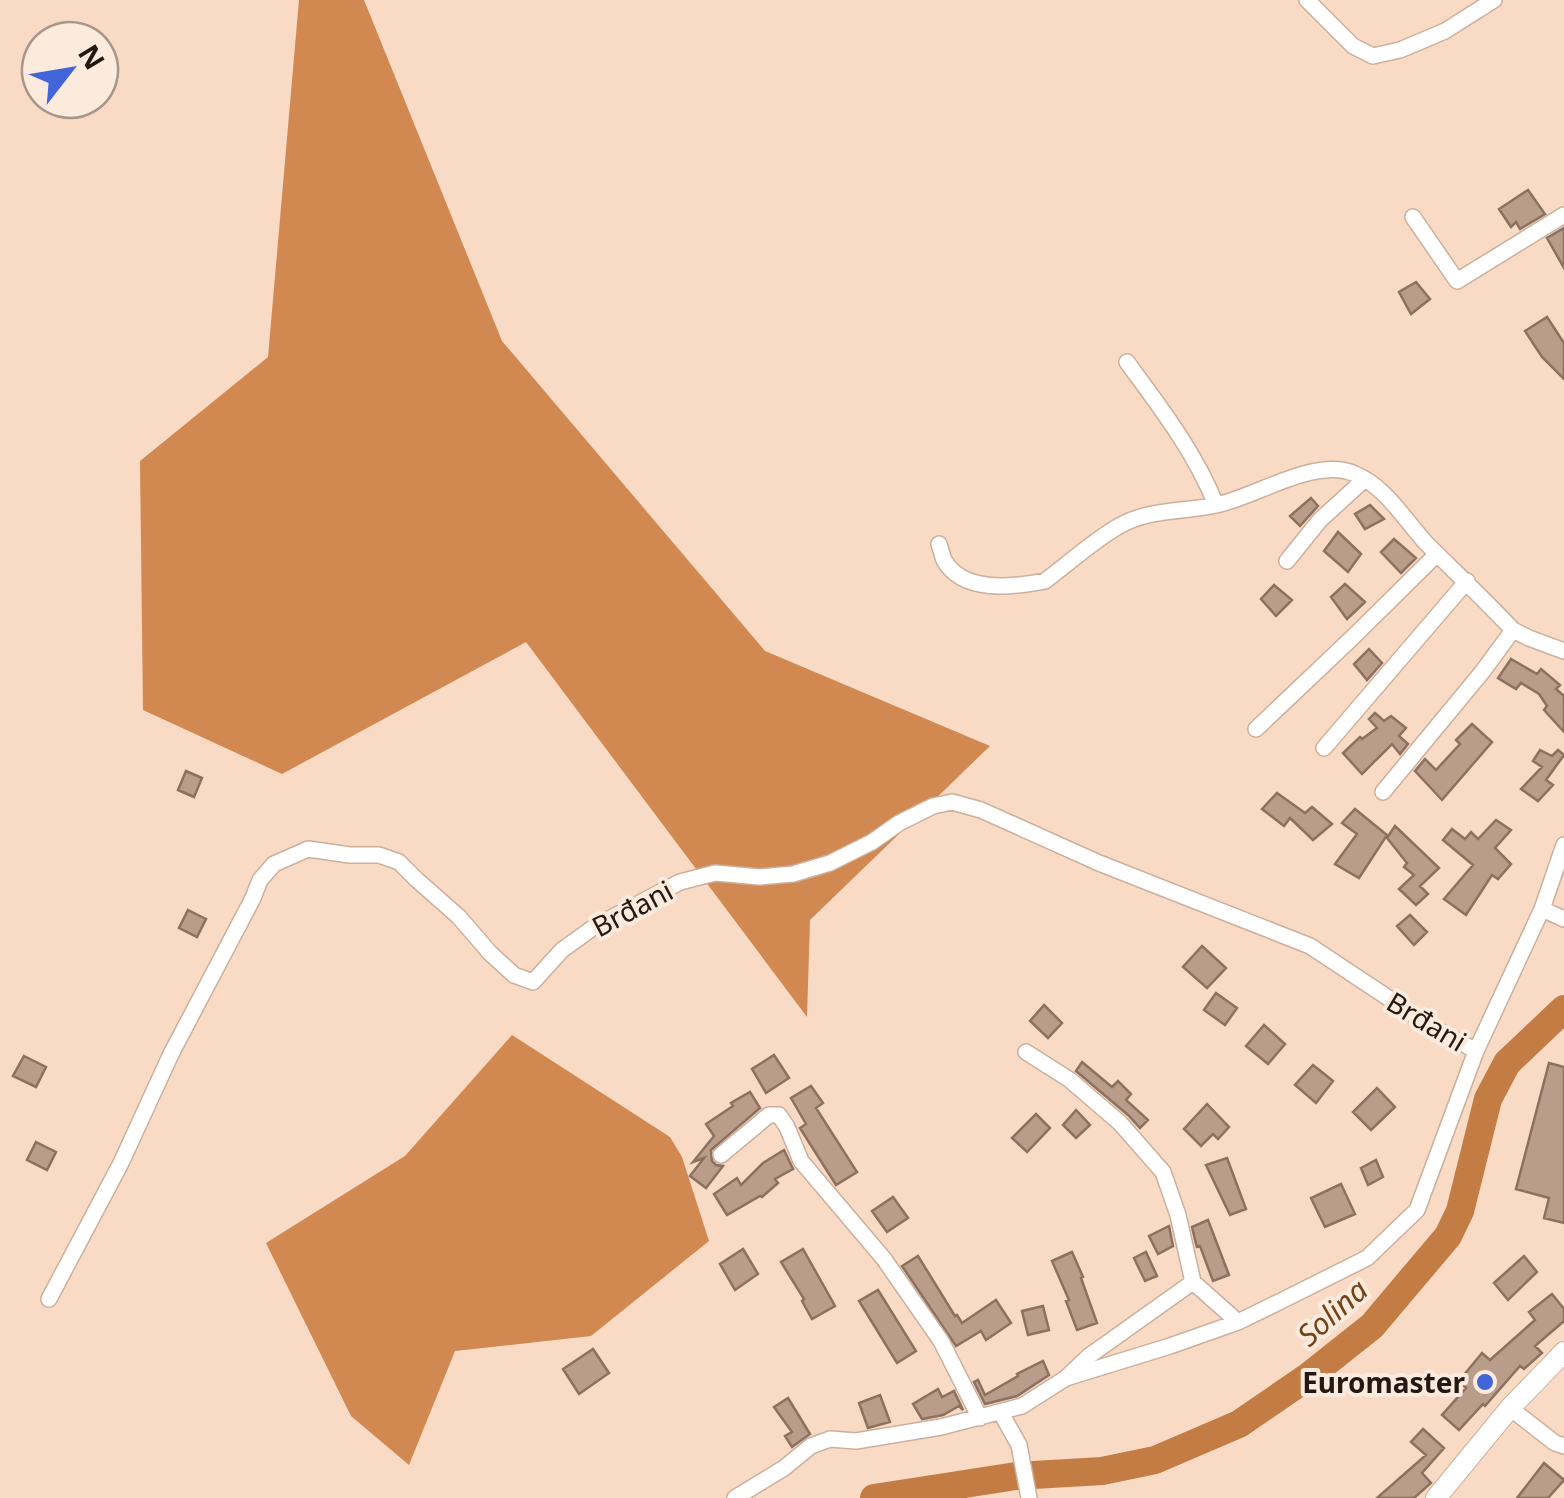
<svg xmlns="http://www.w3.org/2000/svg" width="1564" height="1498" font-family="'Noto Sans',sans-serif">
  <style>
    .forest { fill: #d18951 }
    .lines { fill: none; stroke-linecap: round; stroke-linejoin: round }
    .river { stroke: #c37c44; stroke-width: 28 }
    .building { fill: #b99d8a; stroke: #8b715e; stroke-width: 2.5 }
    .minor-casing { stroke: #ccb09c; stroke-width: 18 }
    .major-casing { stroke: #ccb09c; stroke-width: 22 }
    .minor { stroke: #fff; stroke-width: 15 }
    .major { stroke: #fff; stroke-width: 20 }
    .poi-dot { fill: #4265d8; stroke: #fceadd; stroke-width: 4 }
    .labels { text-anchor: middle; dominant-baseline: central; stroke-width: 8; stroke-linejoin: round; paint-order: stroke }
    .street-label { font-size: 28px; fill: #241912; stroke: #fceadd }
    .poi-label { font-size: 28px; font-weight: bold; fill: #241912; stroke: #fceadd; text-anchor: end }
    .water-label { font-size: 30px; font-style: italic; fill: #724219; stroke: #fceadd }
  </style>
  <rect width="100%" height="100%" fill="#f8dac5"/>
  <path class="forest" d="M299 0H364L502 341 765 651 990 746 810 920 807 1017 526 642 282 774 143 710 140 461 268 357Z
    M512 1035 670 1137 682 1157 709 1241 591 1336 455 1351 409 1465 351 1416 266 1243 405 1156Z"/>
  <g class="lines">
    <path class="river" d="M874 1498 1016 1476 1102 1471 1155 1460 1239 1424 1309 1376 1372 1326 1448 1236 1460 1211 1488 1099 1507 1063 1564 1009"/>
  </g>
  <path class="building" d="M1528 190 1545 214 1520 229 1516 222 1511 227 1499 209Z
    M1564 228V268L1547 238Z
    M1416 282 1430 299 1411 314 1399 292Z
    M1547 317 1564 343V379L1542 357 1525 331Z
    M1311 498 1318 506 1300 526 1290 516Z
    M1370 505 1384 519 1365 529 1355 514Z
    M1338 532 1361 554 1348 572 1324 551Z
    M1394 539 1416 558 1401 573 1381 552Z
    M1345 584 1365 602 1347 619 1331 597Z
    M1274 585 1292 600 1276 616 1261 599Z
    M1369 649 1382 663 1367 680 1354 664Z
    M1511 659 1537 674 1541 669 1560 685 1556 689 1564 696V732L1544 710 1547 706 1539 694 1521 683 1516 689 1498 678Z
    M1375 713 1384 721 1391 716 1406 728 1399 736 1408 744 1400 754 1392 744 1362 774 1343 753 1360 737 1362 739 1377 728 1369 719Z
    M1472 724 1492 742 1442 800 1415 771 1425 759 1436 770 1460 744 1456 740Z
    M1540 750 1552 756 1558 750 1564 755 1546 780 1553 785 1538 801 1521 789 1542 767 1533 761Z
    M186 771 202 778 194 797 178 790Z
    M1277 793 1305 813 1312 807 1332 824 1313 840 1290 818 1284 826 1262 809Z
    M1355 809 1387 835 1359 878 1335 864 1357 834 1342 823Z
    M1496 820 1511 830 1495 848 1511 864 1498 879 1492 875 1466 915 1444 899 1473 865 1443 840 1452 829 1465 839 1471 832 1478 839Z
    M1395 826 1439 868 1420 886 1428 894 1416 905 1399 889 1414 875 1404 867 1407 863 1387 838Z
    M188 910 206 919 197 937 179 928Z
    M1410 915 1427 932 1414 945 1397 926Z
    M1202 946 1226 968 1207 988 1183 967Z
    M1216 993 1237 1008 1225 1025 1204 1010Z
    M1044 1005 1062 1023 1048 1038 1030 1021Z
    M1264 1025 1285 1044 1268 1064 1246 1046Z
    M774 1055 789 1078 766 1093 752 1069Z
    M24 1056 46 1067 36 1087 13 1076Z
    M1082 1062 1112 1087 1118 1081 1131 1094 1126 1100 1148 1120 1140 1128 1128 1115 1076 1071Z
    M1549 1063 1564 1067V1223L1544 1218 1549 1198 1516 1189Z
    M1313 1065 1333 1081 1316 1103 1295 1085Z
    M811 1086 823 1103 816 1108 857 1172 836 1185 800 1128 806 1124 791 1098Z
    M1377 1088 1395 1107 1371 1130 1353 1112Z
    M750 1092 760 1108 711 1150 712 1161 716 1165 723 1166 706 1188 690 1176 704 1158 693 1162 714 1136 706 1124 733 1106 731 1103Z
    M1207 1104 1229 1127 1218 1139 1213 1134 1201 1146 1184 1129Z
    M1076 1110 1090 1125 1076 1138 1063 1125Z
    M1036 1114 1050 1128 1027 1152 1012 1138Z
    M36 1142 56 1152 47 1170 27 1160Z
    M784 1150 793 1169 775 1179 778 1183 762 1197 760 1196 727 1215 714 1194 737 1178 741 1185 763 1163Z
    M1227 1158 1246 1209 1230 1215 1206 1165Z
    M1376 1160 1383 1177 1368 1185 1361 1168Z
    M1341 1184 1355 1214 1325 1227 1311 1198Z
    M893 1197 908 1218 887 1232 872 1211Z
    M1208 1220 1229 1275 1213 1281 1200 1246 1197 1247 1196 1244 1192 1227Z
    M1169 1226 1173 1246 1158 1254 1149 1236Z
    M743 1249 758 1274 735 1290 720 1264Z
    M803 1249 835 1306 812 1319 802 1301 804 1299 781 1262Z
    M1072 1252 1083 1277 1081 1278 1097 1323 1077 1330 1066 1301 1069 1300 1052 1261Z
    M1146 1252 1157 1276 1145 1281 1134 1258Z
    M918 1256 955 1316 957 1315 962 1323 996 1300 1011 1323 986 1340 981 1331 956 1346 902 1266Z
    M1524 1256 1537 1272 1508 1300 1494 1283Z
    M878 1290 916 1351 897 1363 859 1301Z
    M1552 1294 1564 1309V1321L1535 1346 1542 1353 1524 1369 1520 1366 1485 1406 1483 1404 1459 1430 1442 1415 1466 1388 1459 1381 1482 1353 1490 1360 1535 1320 1529 1312Z
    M1043 1306 1049 1330 1028 1335 1022 1311Z
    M593 1349 609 1373 579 1394 563 1369Z
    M1043 1361 1049 1375 1017 1396 985 1404 974 1382 978 1380 985 1395 1018 1376 1017 1374Z
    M938 1389 942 1397 954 1391 963 1410 959 1406 943 1415 922 1419 913 1404Z
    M880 1395 890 1422 868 1428 859 1403Z
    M788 1398 810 1434 792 1447 785 1436 792 1432 774 1407Z
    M1423 1429 1444 1448 1422 1473 1431 1483 1414 1498H1377L1426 1455 1411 1442Z
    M1544 1463 1564 1480 1548 1498H1517Z"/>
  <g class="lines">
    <defs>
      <path id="minor" d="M1307 0 1353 46 1373 56 1400 50 1445 31 1494 0
        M1413 217 1457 281 1564 215
        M1127 362C1160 407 1195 452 1216 505
        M939 544C941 550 942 555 944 560 963 594 1014 587 1045 581 1069 563 1093 541 1119 526 1149 509 1183 512 1216 505 1256 497 1316 456 1355 474 1386 487 1404 519 1426 543 1455 572 1485 600 1513 630L1529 638 1564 651
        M1287 561 1320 520 1365 479
        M1256 729 1353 637 1437 554
        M1324 748 1467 581
        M1383 792 1483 671 1513 630
        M1542 909 1564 919
        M1026 1052 1070 1080 1120 1123 1163 1172 1178 1215 1193 1282
        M721 1155 769 1115H779L787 1127 801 1161 884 1259 941 1341 980 1418
        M49 1299 121 1163 171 1054 253 898 260 880 274 864 308 849 350 855H379L399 862 416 879 459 917 490 953 514 975 533 982 562 950 594 927 680 882 715 873 760 877 793 874 830 863 872 842 899 823 933 806 952 802 981 810 1099 863 1310 946 1426 1023 1476 1051
        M1066 1378 1170 1346 1238 1322 1281 1301 1367 1258 1417 1210 1476 1051 1542 909 1564 845
        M1510 1408 1555 1443 1564 1446
        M1001 1413 1019 1445 1029 1498
        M735 1498 784 1468 811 1446 830 1439 856 1441 941 1427 1022 1406 1066 1378 1089 1356 1193 1282 1238 1322"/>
      <path id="major" d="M1436 1498 1510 1408 1564 1352"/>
    </defs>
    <use href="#minor" class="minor-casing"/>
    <use href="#major" class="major-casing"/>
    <use href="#minor" class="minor"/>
    <use href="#major" class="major"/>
  </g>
  <circle class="poi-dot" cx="1485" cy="1382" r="10"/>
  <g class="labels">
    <g class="street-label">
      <text transform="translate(632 908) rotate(-28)">Brđani</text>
      <text transform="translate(1427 1021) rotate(31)">Brđani</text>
    </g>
    <g class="poi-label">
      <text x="1465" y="1382">Euromaster</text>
    </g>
    <g class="water-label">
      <text transform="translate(1332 1312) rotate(-42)">Solina</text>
    </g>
  </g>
  <g transform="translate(70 70) rotate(59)"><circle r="48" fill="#fceadd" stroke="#a6968c" stroke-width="2.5"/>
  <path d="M0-8L18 38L0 25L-18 38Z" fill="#4265d8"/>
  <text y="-15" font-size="28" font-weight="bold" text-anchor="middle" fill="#241912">N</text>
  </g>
</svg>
